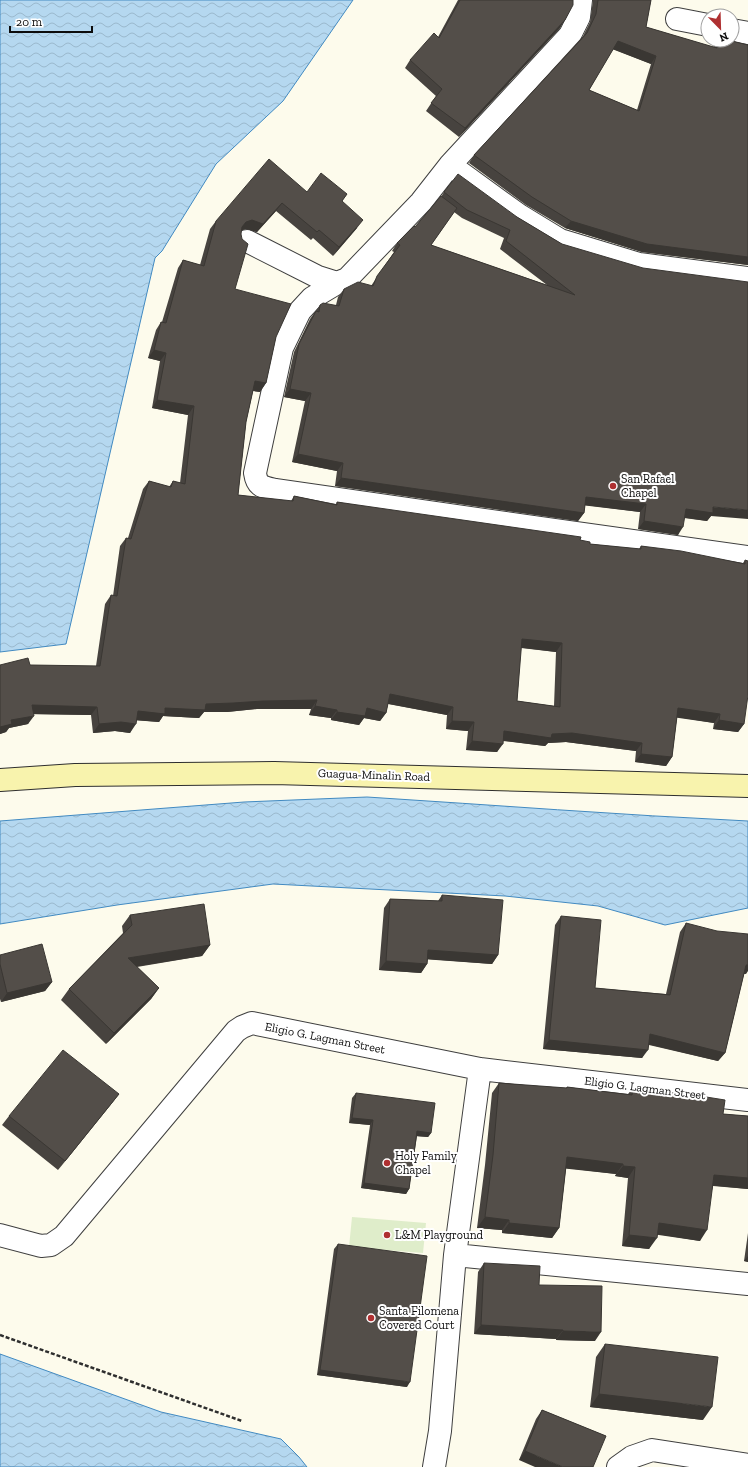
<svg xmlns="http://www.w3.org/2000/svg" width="748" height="1467" font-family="'Zilla Slab',serif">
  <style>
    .pitch { fill: #dfedca }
    .water { fill: url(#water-waves); stroke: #428ac1 }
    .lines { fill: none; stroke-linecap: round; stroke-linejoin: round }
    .street-casing { stroke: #3f3f3f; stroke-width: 24 }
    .secondary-casing { stroke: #2e2e2e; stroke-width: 24 }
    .path { stroke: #2e2e2e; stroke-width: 2.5; stroke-dasharray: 4 2; stroke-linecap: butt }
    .street { stroke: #fff; stroke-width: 22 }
    .secondary { stroke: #f8f3ad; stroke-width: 22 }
    .wall { fill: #47433f; fill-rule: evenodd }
    .shaded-wall { fill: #3a3733 }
    .building { fill: #534e49; stroke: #3a3733; fill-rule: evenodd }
    .poi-dot { fill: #af3031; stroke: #fff; stroke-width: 1.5 }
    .labels { text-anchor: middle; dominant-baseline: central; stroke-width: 4; stroke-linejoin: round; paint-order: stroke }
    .poi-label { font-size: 12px; fill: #0c0c0c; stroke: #fff; text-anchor: start }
    .street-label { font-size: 12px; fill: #0c0c0c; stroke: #fff }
  </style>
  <defs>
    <pattern id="water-waves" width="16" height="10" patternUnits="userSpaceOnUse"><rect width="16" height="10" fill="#b5d8f0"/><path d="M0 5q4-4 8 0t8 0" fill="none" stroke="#9ab8cd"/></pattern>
  </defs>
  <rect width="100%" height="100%" fill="#fdfbec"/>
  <path class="pitch" d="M352 1217 426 1223 423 1253 349 1247Z"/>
  <path class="water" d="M0 0H353L283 101 216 164 162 251 155 258 66 644 0 652Z
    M367 797C494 805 621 815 748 821V908L665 925 598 906 505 896 273 884 117 905 0 924V821L244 802Z
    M0 1354 161 1412 281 1439 299 1457 307 1467H0Z"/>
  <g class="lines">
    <defs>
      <path id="street" d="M677 19 708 25
        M732 30 748 33
        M450 165 519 215 560 240 639 264 748 278
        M247 241 318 277 337 283 347 279 421 202 450 165 570 35 579 17 581 0
        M337 283 312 298 300 311 282 348 255 473C257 487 263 487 275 490 433 512 590 536 748 557
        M0 1235 41 1246 51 1245 64 1236 236 1031 242 1027 252 1023 480 1069 748 1100
        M455 1255 748 1284
        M434 1467 440 1431 455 1255 480 1069
        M618 1467 632 1457 652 1450 748 1465"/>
      <path id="secondary" d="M0 780 75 775 274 773 748 786"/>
    </defs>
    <use href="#street" class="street-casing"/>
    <use href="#secondary" class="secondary-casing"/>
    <path class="path" d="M0 1335 242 1421"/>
    <use href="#street" class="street"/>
    <use href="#secondary" class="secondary"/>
  </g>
  <path class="wall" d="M458 0H573L560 28 459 137 426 111 436 96 405 68 410 60 438 37Z
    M593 0H651L646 27 713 47 718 40H728L748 45V265L642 252 565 228 526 205 469 163 474 155 583 36 590 22ZM613 49 651 64 637 110 589 90Z
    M307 192 347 194 342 201 357 228 333 256 313 238 311 240 276 211 257 232 246 229 241 230 235 289 276 337 266 383 260 392 253 391 246 422 238 495 291 501 294 496 336 504 337 502 580 540 590 544 639 549 641 546 743 563 745 560 744 724 738 732 713 729 714 723 677 717 672 757 666 766 635 762 636 751 566 742 548 743 545 746 503 741 497 752 466 750 468 731 446 729 447 715 388 704 386 713 380 721 364 718 359 725 331 720V718L309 715 311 709H257L227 712H204L199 718 163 716 159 722 136 720 130 733 115 731 93 733 91 715 33 714 28 724 9 728 6 732 0 734V665L96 666 105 604 111 595 113 596 120 546 126 538H128L143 489 149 481 169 487 173 481 180 483 188 415 152 408 160 361 148 358 156 330 161 322H162L178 268 183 260 200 265 210 229 216 221ZM521 648 556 652 554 706 517 701Z
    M444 192 517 217 562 244 711 516 707 521 684 518 678 535 638 529 640 512 585 505 584 513 578 521 335 486 337 471 292 462 305 401 284 397 294 352 310 319 320 305H336L338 297 344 289 371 286 394 252 392 251 397 243 415 227 441 197ZM454 212 462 218 504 238 500 249 547 285 431 245Z
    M442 895 498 955 492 964 428 959 427 964 421 973 379 970 384 908 390 899 438 901Z
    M130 915 210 945 202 956 137 967 159 988 151 999 106 1044 61 1000 69 989 123 933 122 926Z
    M561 916 595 988 666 994 680 932 686 923 746 974H744L725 1053 718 1061 649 1045 642 1058 543 1049 555 925Z
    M0 955 52 982 45 991 1 1002 0 999Z
    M499 1083 566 1088 567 1087 628 1094 633 1088 723 1114 748 1116V1189L713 1186 700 1241 657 1234 649 1249 622 1246 628 1178 615 1176 616 1174 566 1168 559 1228 552 1238 502 1233V1230L477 1228 485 1165 492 1093Z
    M356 1093 431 1133 428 1137 417 1136 409 1189 406 1194 361 1188 370 1125 349 1123 352 1098Z
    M119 1094 112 1103 58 1170 2 1125 9 1116Z
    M748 1233V1262L744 1261Z
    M338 1244 407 1387 317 1375 334 1249Z
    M484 1263 539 1285 595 1341 556 1340V1339L474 1334 478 1272Z
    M605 1344 703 1420 590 1407 596 1357Z
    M542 1410 606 1436 519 1460 536 1419Z"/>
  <path class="shaded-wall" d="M565 20 560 28 459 137 465 128Z
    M618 41 656 56 651 64 612 49Z
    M282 203 276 211 257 232 246 229 240 231 242 227 246 222Z
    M363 220 357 228 333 256 339 247Z
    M571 221 748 257V265L642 252 565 228Z
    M154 350 166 353 160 361 148 358Z
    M255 381 266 383 260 392 249 390Z
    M290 389 311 393 305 401 284 397Z
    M157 400 194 406 188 415 152 408Z
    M298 454 343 463 337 471 292 462Z
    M341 478 584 513 578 521 335 486Z
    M586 497 646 504 640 512 581 505Z
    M713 507 748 510V519L711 516 707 521 680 517 686 509Z
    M644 521 683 527 678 535 638 529Z
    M522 639 562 643 556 652 516 647Z
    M390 694 453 707 447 715 384 703Z
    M317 700 311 709H257L227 712H204L199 718 163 716 159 722 132 720 138 711 165 708 206 704 263 701Z
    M32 705 97 707 91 715 26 714Z
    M315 706 337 710 331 718 309 715Z
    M367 708 386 713 380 721 364 718 359 725 331 720 337 712Z
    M678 708 720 714 714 723 672 717Z
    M34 716 28 724 9 728 6 732 0 734V727L11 720Z
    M719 720 744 724 738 732 713 729Z
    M452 721 474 722 468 731 446 729Z
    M121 722 136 724 130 733 115 731 93 733 99 724Z
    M504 731 552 734 572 733 642 743 636 751 566 742 548 743 545 746 498 740Z
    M472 741 503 744 497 752 466 750Z
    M641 754 672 757 666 766 635 762Z
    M210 945 202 956 120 969 128 958Z
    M428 950 498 955 492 964 422 959Z
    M386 961 427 964 421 973 379 970Z
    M746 965H748V971L746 974 740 973Z
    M52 982 45 991 1 1002 7 993Z
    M159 988 151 999 106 1044 114 1033Z
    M650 1034 725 1053 718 1061 643 1043Z
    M549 1040 648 1050 642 1058 543 1049Z
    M119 1094 112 1103 58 1170 65 1161Z
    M352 1118 373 1120 370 1125 349 1123Z
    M417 1131 431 1133 428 1137 414 1136Z
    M567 1157 623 1164 616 1174 560 1168Z
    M623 1166 635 1167 628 1178 615 1176Z
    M714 1175 748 1178V1189L707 1185Z
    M364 1183 409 1189 406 1194 361 1188Z
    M485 1217 509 1220 502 1230 477 1228Z
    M509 1223 559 1228 552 1238 502 1233Z
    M659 1223 707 1230 700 1241 652 1234Z
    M629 1235 657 1238 649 1249 622 1246Z
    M748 1256V1262L744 1261Z
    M481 1325 563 1330 556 1339 474 1334Z
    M563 1331 601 1332 595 1341 556 1340Z
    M320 1370 410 1382 407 1387 317 1375Z
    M599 1394 712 1407 703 1420 590 1407Z
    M525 1451 563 1467H535L519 1460Z"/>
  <path class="building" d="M460 0H573V5L565 20 465 128 431 103 442 89 410 60 434 33 439 38Z
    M598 0H651L646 27 717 48 719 40H728L748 45V257L647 244 571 221 532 197 474 155 587 33 596 14ZM618 41 656 56 639 111 589 90Z
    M269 159 307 192 321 173 347 194 342 201 363 220 339 247 319 230 317 232 282 203 263 224 252 220 246 222 242 227 241 234 242 239 248 244 235 289 291 304 276 337 266 383 255 381 246 422 238 495 293 501 294 496 337 505V502L581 537 580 540 590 542V544L641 549V546L681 551 745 564V560L748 561V695L744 724 719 720 720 714 678 708 672 757 641 754 642 743 572 733 552 734 551 738 504 731 503 744 472 741 474 722 452 721 453 707 390 694 386 713 367 708 365 716 337 712V710L315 706 317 700 263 701 233 703 206 704 205 710 165 708V714L138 711 136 724 121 722 99 724 97 707 32 705 34 716 11 720 12 724 0 727V665L28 658 30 665 100 666 111 595 117 596 126 538 131 539 149 481 171 487 173 481 185 484 194 406 157 400 166 353 154 350 161 322 166 323 183 260 204 266 216 221ZM522 639 562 643 560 707 517 701Z
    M458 174 517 217 562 244 643 268 748 282V510L713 507V513L686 509 683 527 644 521 646 504 586 497 584 513 341 478 343 463 298 454 311 393 290 389 299 344 316 311 319 312 320 305 323 303 339 306 344 289 358 282 373 286 377 276 400 245 397 243 414 226 415 227 441 196 457 208 431 245 575 295 506 241 510 230 467 210 444 192Z
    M442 895 503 900 498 955 428 950 427 964 386 961 390 899 442 901Z
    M204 904 210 945 128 958 159 988 114 1033 69 989 132 925 130 915Z
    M561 916 601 920 595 988 670 995 686 923 717 931 748 934V965H746L725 1053 650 1034 648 1050 549 1040Z
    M42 944 52 982 7 993 0 964V955Z
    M63 1050 119 1094 65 1161 9 1116Z
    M499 1083 567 1088V1087L632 1095 633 1088 700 1096 725 1100 723 1114 748 1116V1178L714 1175 707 1230 659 1223 657 1238 629 1235 635 1167 623 1166V1164L567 1157 559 1228 509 1223V1220L485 1217 493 1155Z
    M356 1093 435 1103 431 1133 417 1131 409 1189 364 1183 373 1120 352 1118Z
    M338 1244 427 1256 410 1382 320 1370Z
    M484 1263 540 1266 539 1285 602 1286 601 1332 563 1331V1330L481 1325Z
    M605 1344 718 1357 712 1407 599 1394Z
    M542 1410 606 1436 593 1467H563L525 1451Z"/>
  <g class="poi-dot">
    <circle cx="613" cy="486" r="4"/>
    <circle cx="387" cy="1163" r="4"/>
    <circle cx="387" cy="1235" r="4"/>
    <circle cx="371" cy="1318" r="4"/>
  </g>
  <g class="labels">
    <g class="poi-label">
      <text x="621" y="479">San Rafael<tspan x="621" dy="14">Chapel</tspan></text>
      <text x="395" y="1156">Holy Family<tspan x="395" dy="14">Chapel</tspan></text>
      <text x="395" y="1235">L&amp;M Playground</text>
      <text x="379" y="1311">Santa Filomena<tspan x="379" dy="14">Covered Court</tspan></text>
    </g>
    <g class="street-label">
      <text transform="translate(374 775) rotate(2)">Guagua-Minalin Road</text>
      <text transform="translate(325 1038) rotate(11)">Eligio G. Lagman Street</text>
      <text transform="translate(645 1088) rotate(7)">Eligio G. Lagman Street</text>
    </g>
  </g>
  <g transform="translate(720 28) rotate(157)"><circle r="19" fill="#ffffff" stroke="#9e9e9e"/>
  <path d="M0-3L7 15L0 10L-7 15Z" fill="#af3031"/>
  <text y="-6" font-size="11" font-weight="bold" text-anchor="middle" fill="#0c0c0c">N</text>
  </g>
  <path d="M10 26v6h82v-6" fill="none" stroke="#0c0c0c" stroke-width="2"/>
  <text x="16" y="26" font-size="12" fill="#0c0c0c" stroke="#ffffff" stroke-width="3" paint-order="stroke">20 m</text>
</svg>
